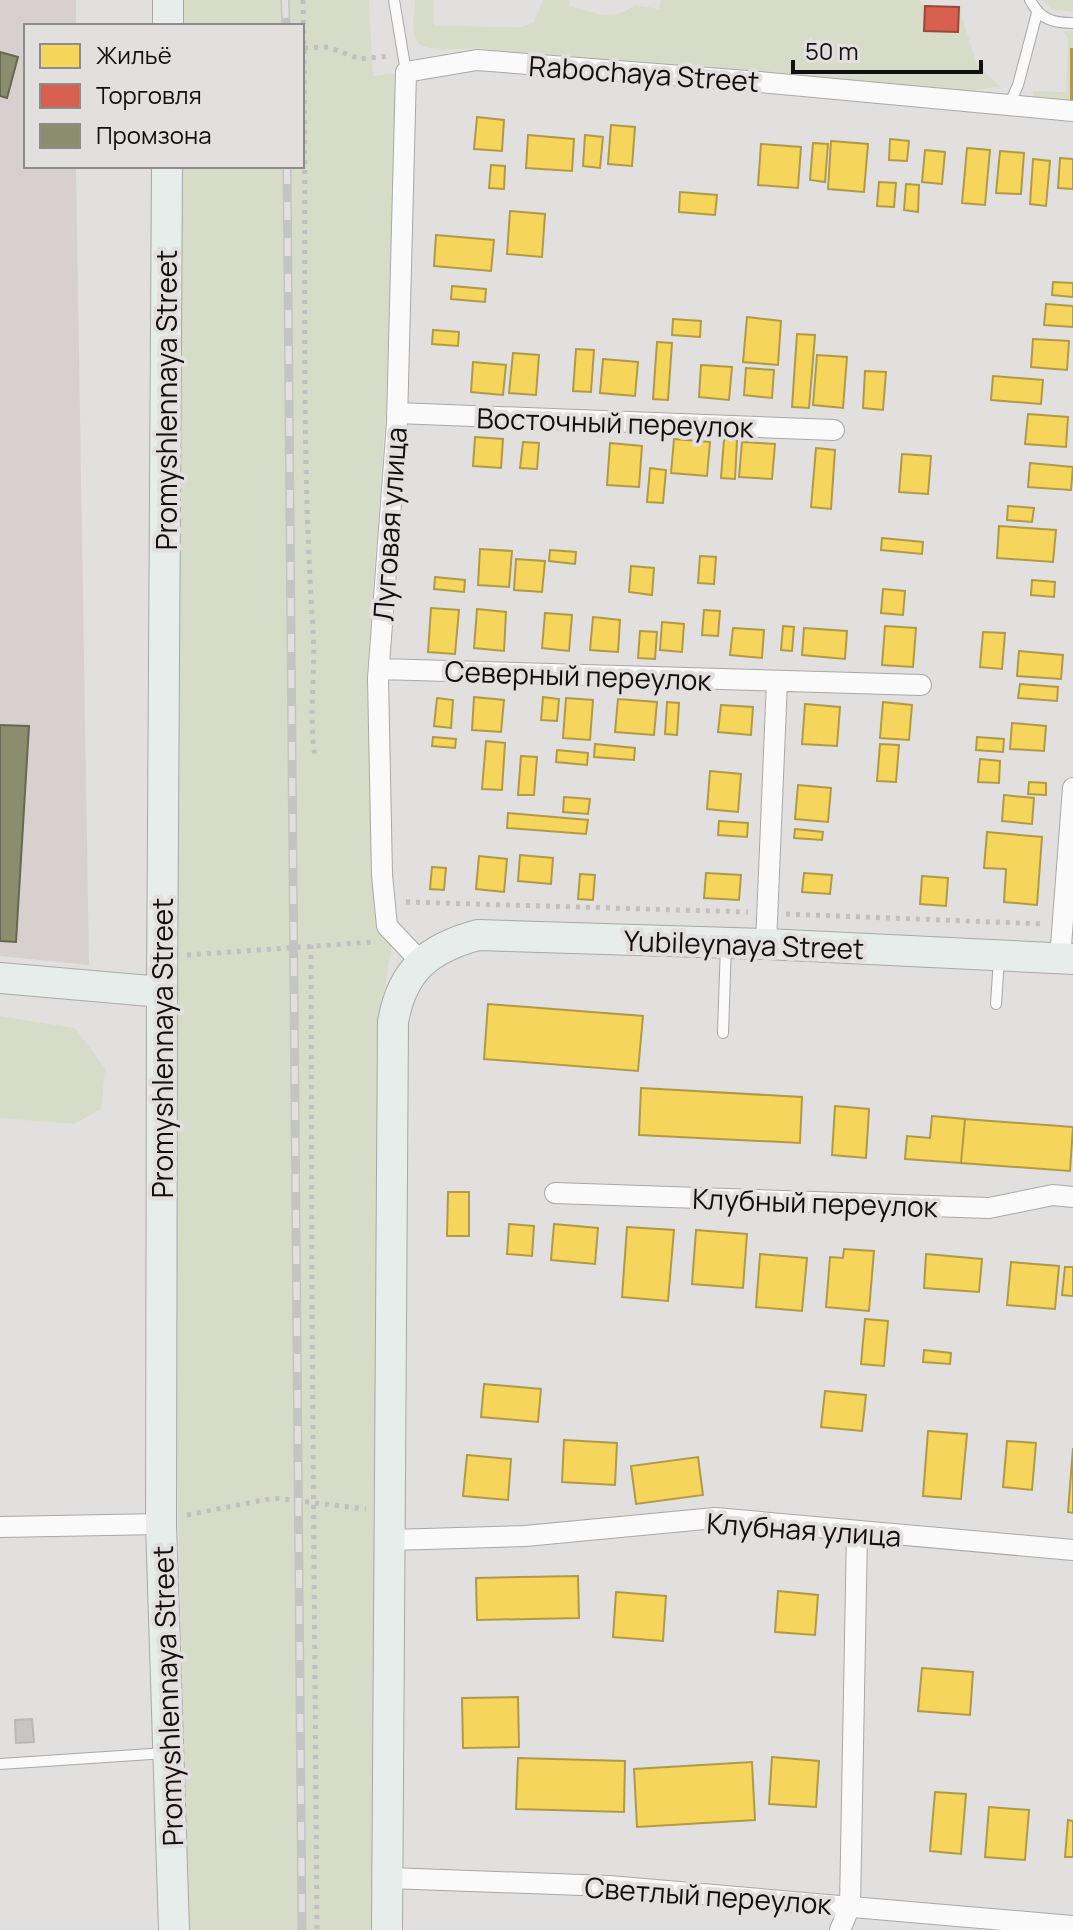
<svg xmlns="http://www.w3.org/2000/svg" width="1073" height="1930" font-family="Manrope,sans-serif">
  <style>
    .built { fill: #d8d0ce }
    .green { fill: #d7dcc9 }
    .homes { fill: #f6d55c; stroke: #b19a45; stroke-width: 2 }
    .shops { fill: #d6604d; stroke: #9b483b; stroke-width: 2 }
    .industry { fill: #8c8c6e; stroke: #676752; stroke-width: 2 }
    .building { fill: #c8c6c5; stroke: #b9b8b7; stroke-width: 2 }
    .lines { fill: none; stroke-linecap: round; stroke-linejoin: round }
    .lane-casing { stroke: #a9a8a7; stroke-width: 12 }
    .street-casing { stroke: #a9a8a7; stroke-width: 22 }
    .secondary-casing { stroke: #a9a8a7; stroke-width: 32 }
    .path { stroke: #c1bfbf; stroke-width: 5; stroke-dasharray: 4 6; stroke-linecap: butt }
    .lane { stroke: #fbfafa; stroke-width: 10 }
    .street { stroke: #fbfafa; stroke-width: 20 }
    .secondary { stroke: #e7edea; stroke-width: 30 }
    .rail-casing { stroke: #c4c4c3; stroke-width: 9 }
    .rail { stroke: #e3dfde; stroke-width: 6; stroke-dasharray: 18; stroke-linecap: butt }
    .labels { text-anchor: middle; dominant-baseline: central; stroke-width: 8; stroke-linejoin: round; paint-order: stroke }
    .street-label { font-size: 28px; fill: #111010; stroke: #e3dfde }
  </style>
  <rect width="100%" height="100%" fill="#e2e0df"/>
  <path class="built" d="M0 0H76V26H26V166H76L89 965 0 956Z"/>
  <path class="green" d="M178 0H369L373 76 396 73 386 408 367 674 372 878 378 928 392 943 380 1015 374 1930H189L170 1205 178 166H302V26H178Z
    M415 0H434V26L522 27 534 22 543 0H569L570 6C594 13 613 22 635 5L659 9 661 0H919L925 6 962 7V17L977 65 1000 86 977 90 953 100 479 48C465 48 422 54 416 40 411 28 414 12 415 0Z
    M1042 0H1073V12L1051 9Z
    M1063 31H1073V104L1034 97 1032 91 1066 92 1068 38Z
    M0 1016 75 1028 105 1068 101 1109 74 1124 0 1118Z"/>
  <path class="homes" d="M1071 49H1073V102H1071Z
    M477 117 504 120 502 151 474 149Z
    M611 125 635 127 632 166 608 164Z
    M528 135 574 139 572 171 526 168Z
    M585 135 603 137 600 168 583 166Z
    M890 139 909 141 907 161 889 160Z
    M831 141 868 144 864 192 828 189Z
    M813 143 828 144 825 182 810 180Z
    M761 144 801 147 798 188 758 185Z
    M967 148 990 150 985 205 962 203Z
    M925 150 945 152 942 184 922 182Z
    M1000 151 1024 153 1021 194 996 193Z
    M1060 158 1073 159V189L1058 188Z
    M1033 159 1050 161 1046 206 1030 204Z
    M491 165 505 166 504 189 489 188Z
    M879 182 896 183 894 207 877 206Z
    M906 184 919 185 918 212 904 210Z
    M680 192 717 195 715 215 679 212Z
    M510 211 545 214 542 257 507 254Z
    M436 235 494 240 491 271 434 266Z
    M1053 282 1073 283V297L1052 295Z
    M452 286 486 289 485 302 451 299Z
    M1046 304 1073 306V327L1044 325Z
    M747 317 781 321 778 365 743 362Z
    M673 319 701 321 700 337 672 335Z
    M433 330 459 332 458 346 432 344Z
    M797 334 815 335 809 408 792 407Z
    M1033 339 1069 341 1067 370 1031 367Z
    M657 342 672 343 668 400 653 399Z
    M576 349 594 350 591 392 573 391Z
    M513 353 539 355 536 395 509 393Z
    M817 355 847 357 843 408 813 405Z
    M603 359 638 362 635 396 600 393Z
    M473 362 506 365 503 395 471 392Z
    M701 365 732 367 729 400 699 397Z
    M746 368 774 370 772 398 744 395Z
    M865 371 886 372 883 410 863 408Z
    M993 376 1043 380 1041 404 991 400Z
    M1028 414 1068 417 1066 447 1025 444Z
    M475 437 503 439 501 468 473 466Z
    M674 439 710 442 707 476 671 473Z
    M724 439 737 440 735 479 721 478Z
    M523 442 539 443 537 469 520 468Z
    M742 442 775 444 772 479 739 477Z
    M610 443 642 446 639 487 607 485Z
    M816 448 835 450 831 509 811 507Z
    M902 454 931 456 928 494 899 492Z
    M1030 463 1073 467 1071 490 1028 487Z
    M650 468 666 470 663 503 647 502Z
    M1008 506 1034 508 1032 522 1007 520Z
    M999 526 1056 530 1053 562 997 558Z
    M882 538 923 542 922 554 881 550Z
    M480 549 512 551 509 587 478 585Z
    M550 550 576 552 575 564 549 561Z
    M700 556 716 557 714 584 698 583Z
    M516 559 545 561 542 592 514 590Z
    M631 566 654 568 652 595 629 592Z
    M435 577 465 580 464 592 434 589Z
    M1032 580 1055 582 1054 597 1031 595Z
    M883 589 905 591 903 615 881 613Z
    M431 608 459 610 455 654 428 652Z
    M477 609 506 612 504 651 474 648Z
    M704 610 720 611 718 636 702 635Z
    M545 613 572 615 569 651 542 648Z
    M593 617 620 620 618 652 590 650Z
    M662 622 684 624 682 652 660 650Z
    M783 626 794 627 792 651 781 650Z
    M885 626 916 628 913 667 882 665Z
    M733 628 764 630 762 658 730 655Z
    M804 628 847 631 845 659 802 655Z
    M640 631 657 632 655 659 638 658Z
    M983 632 1005 633 1002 669 980 667Z
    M1019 651 1063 655 1061 679 1017 676Z
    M1020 684 1058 687 1057 701 1018 698Z
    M474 697 504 700 501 732 472 730Z
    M543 697 559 699 557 721 541 720Z
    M437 698 453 700 451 728 434 726Z
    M566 698 593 700 590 740 563 738Z
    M618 699 657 702 654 735 615 732Z
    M667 702 679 703 677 735 665 734Z
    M883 702 912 705 909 740 880 738Z
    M805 704 840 707 837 746 802 744Z
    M721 705 753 707 751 735 718 732Z
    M1012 723 1046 726 1044 751 1010 749Z
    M433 737 456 739 455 748 432 746Z
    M977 737 1004 739 1003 752 976 750Z
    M486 741 505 743 502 790 482 789Z
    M595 744 635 748 634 760 594 757Z
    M880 744 899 745 896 782 877 781Z
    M557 750 588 753 587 765 556 762Z
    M521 756 537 757 534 795H518Z
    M980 759 1000 761 999 783 978 782Z
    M710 771 741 774 738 812 707 809Z
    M1029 782 1046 783V795L1028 794Z
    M798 785 831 788 828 822 795 819Z
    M1004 795 1034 798 1032 824 1002 821Z
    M564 797 590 799 588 814 563 812Z
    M508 813 588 820 586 834 507 828Z
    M719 821 748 823 747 837 718 835Z
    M795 829 823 832 822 840 794 838Z
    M987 832 1042 837 1037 905 1004 902 1006 869 984 868Z
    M520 855 553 858 551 884 518 881Z
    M479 856 507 859 504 892 476 889Z
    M432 867 446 868 444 890 430 889Z
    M706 873 741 875 739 900 704 898Z
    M804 873 832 875 830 894 802 892Z
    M580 874 595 875 593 900 578 899Z
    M922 876 948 878 946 906 920 904Z
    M488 1004 643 1016 638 1071 484 1059Z
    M641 1088 802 1097 800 1143 639 1135Z
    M835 1106 869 1109 866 1158 832 1155Z
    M932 1116 965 1119 961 1163 905 1159 907 1136 930 1138Z
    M965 1119 1073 1127 1070 1171 961 1163Z
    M448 1192H469V1236H447Z
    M509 1224 534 1226 532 1256 507 1254Z
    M554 1224 598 1228 595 1264 551 1260Z
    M627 1227 674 1230 668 1301 622 1297Z
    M696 1230 747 1234 743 1288 692 1284Z
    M844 1249 874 1251 869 1311 826 1307 830 1257 843 1258Z
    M760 1254 807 1258 802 1311 756 1307Z
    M926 1254 982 1259 979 1292 924 1288Z
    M1011 1262 1059 1266 1055 1309 1007 1305Z
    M1065 1267H1073V1296L1062 1295Z
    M865 1319 888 1321 884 1366 861 1364Z
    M924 1350 951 1353 950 1364 923 1362Z
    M484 1384 541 1389 538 1422 481 1417Z
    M825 1391 866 1395 862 1431 821 1427Z
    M928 1431 967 1434 961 1499 923 1496Z
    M564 1440 617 1443 615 1485 562 1482Z
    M1007 1441 1036 1443 1032 1490 1003 1487Z
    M1073 1448V1513L1068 1512Z
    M467 1455 511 1459 508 1500 463 1496Z
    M698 1457 703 1495 636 1504 631 1466Z
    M578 1576 579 1618 477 1620 476 1578Z
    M778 1591 818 1595 815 1635 775 1632Z
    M616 1592 666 1596 663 1641 613 1637Z
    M922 1668 973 1672 970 1715 918 1711Z
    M518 1697 519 1747 463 1748 462 1698Z
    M772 1757 819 1761 816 1807 769 1804Z
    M518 1758 625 1761 624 1812 516 1809Z
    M752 1762 755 1820 637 1827 634 1769Z
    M935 1792 966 1794 961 1854 930 1851Z
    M989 1807 1029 1810 1025 1860 985 1857Z
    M1068 1820 1073 1821V1857H1065Z"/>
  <path class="shops" d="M925 6 959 7 958 32 924 31Z"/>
  <path class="industry" d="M0 52 18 57 7 98 0 96Z
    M0 725 29 726 16 942 0 941Z"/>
  <path class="building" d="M32 1719 34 1742 16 1743 15 1720Z"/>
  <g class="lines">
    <defs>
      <path id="lane" d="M394 0 406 72
        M1030 0C1040 19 1052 23 1073 23
        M1009 105 1018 85 1037 13
        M996 1004 999 958
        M723 1033 726 944
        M0 1764 166 1753"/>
      <path id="street" d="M397 413 834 430
        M379 669 921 685
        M766 944 777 681
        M1060 959 1073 788
        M421 962 387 926 382 875 378 678 397 422 406 72 477 60 760 82 1073 111
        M555 1193 989 1208 1053 1195 1073 1197
        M0 1527 161 1524
        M391 1540 525 1536 715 1518 1073 1550
        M389 1878 609 1886 1073 1926
        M840 1930 850 1906 857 1532"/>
      <path id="secondary" d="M168 26V0
        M167 166 162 992 161 1524 174 1930
        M0 978 162 992
        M387 1930 393 1022C402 970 429 948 478 935L766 944 1073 959"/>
    </defs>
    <use href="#lane" class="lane-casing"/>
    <use href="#street" class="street-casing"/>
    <use href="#secondary" class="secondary-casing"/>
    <path class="path" d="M303 0C308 210 299 420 313 630 316 672 308 715 315 757
      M304 48 328 47 360 59 389 56
      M406 902 748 912
      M786 914 1044 924
      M311 945 312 1311 317 1930
      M187 955 373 942
      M187 1515 274 1498 366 1509"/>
    <use href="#lane" class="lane"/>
    <use href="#street" class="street"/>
    <use href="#secondary" class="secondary"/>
    <defs>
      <path id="rail" d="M285 0 286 26
        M287 166 302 1930"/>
    </defs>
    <use href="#rail" class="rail-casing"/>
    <use href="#rail" class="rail"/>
  </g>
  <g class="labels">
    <g class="street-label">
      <text transform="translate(644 73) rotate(4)">Rabochaya Street</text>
      <text transform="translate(166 400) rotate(-90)">Promyshlennaya Street</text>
      <text transform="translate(615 422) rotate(2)">Восточный переулок</text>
      <text transform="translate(389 524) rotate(-86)">Луговая улица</text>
      <text transform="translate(578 675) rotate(2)">Северный переулок</text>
      <text transform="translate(744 944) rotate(2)">Yubileynaya Street</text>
      <text transform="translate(162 1048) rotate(-90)">Promyshlennaya Street</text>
      <text transform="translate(815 1202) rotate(2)">Клубный переулок</text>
      <text transform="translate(804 1529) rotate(4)">Клубная улица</text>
      <text transform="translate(167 1696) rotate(-92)">Promyshlennaya Street</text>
      <text transform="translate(708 1895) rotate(4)">Светлый переулок</text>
    </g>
  </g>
  <rect x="24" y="24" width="280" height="144" fill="#e3dfde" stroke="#8f8c8c" stroke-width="2"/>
  <rect x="40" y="44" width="40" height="24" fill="#f6d55c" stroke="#8f8c8c" stroke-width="2"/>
  <text x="96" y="64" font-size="24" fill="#111010">Жильё</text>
  <rect x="40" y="84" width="40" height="24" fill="#d6604d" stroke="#8f8c8c" stroke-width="2"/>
  <text x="96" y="104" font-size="24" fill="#111010">Торговля</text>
  <rect x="40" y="124" width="40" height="24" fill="#8c8c6e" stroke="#8f8c8c" stroke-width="2"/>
  <text x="96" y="144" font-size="24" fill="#111010">Промзона</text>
  <path d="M793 60v12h188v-12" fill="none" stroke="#111010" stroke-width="4"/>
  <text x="805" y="60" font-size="24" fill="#111010" stroke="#e3dfde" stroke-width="6" paint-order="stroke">50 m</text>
</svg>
